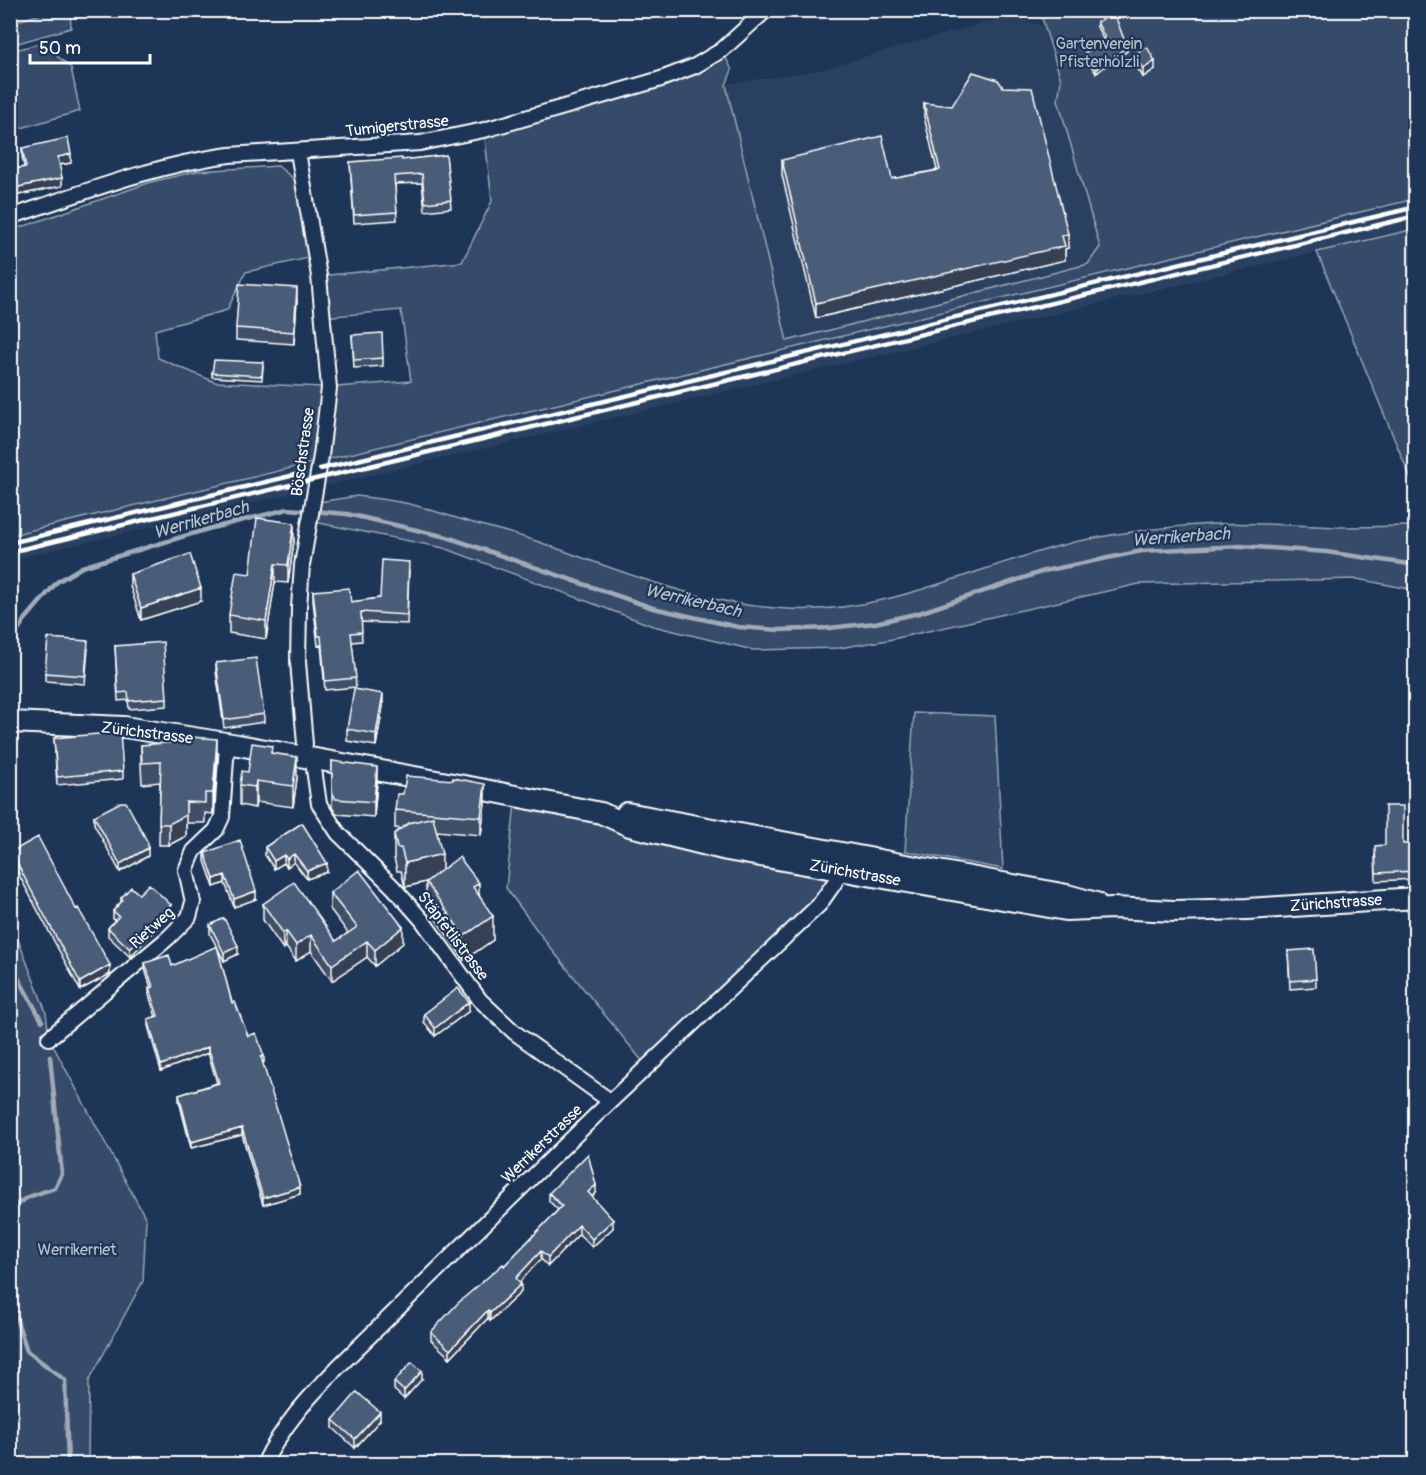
<svg xmlns="http://www.w3.org/2000/svg" width="1426" height="1475" font-family="Pangolin,sans-serif">
  <style>
    .built { fill: #2a4161 }
    .green { fill: #364b69; stroke: #9aa5b4; stroke-width: 1.5 }
    .lines { fill: none; stroke-linecap: round; stroke-linejoin: round }
    .stream { stroke: #a0aab8; stroke-width: 4.5 }
    .minor-casing { stroke: #fff; stroke-width: 18 }
    .secondary-casing { stroke: #fff; stroke-width: 24 }
    .minor { stroke: #1d3557; stroke-width: 14 }
    .secondary { stroke: #1d3557; stroke-width: 20 }
    .rail { stroke: #fff; stroke-width: 4.5 }
    .wall { fill: #405068; stroke: #fff; stroke-width: 1.5 }
    .shaded-wall { fill: #344155; stroke: #fff; stroke-width: 1.5 }
    .building { fill: #4a5d79; stroke: #fff; stroke-width: 1.5 }
    .labels { text-anchor: middle; dominant-baseline: central; stroke-width: 4.5; stroke-linejoin: round; paint-order: stroke }
    .park-label { font-size: 16px; fill: #b9c0ca; stroke: #1d3557 }
    .street-label { font-size: 16px; fill: #fff; stroke: #1d3557 }
    .water-label { font-size: 18px; font-style: italic; fill: #b8c0ca; stroke: #1d3557 }
  </style>
  <rect width="100%" height="100%" fill="#1d3557"/>
  <filter id="ink" filterUnits="userSpaceOnUse"><feTurbulence type="fractalNoise" baseFrequency=".0167" numOctaves="2"/><feDisplacementMap in="SourceGraphic" scale="12" xChannelSelector="R" yChannelSelector="G"/><feConvolveMatrix kernelMatrix="1 2 1 2 8 2 1 2 1" color-interpolation-filters="sRGB"/></filter>
  <g filter="url(#ink)">
    <path class="built" d="M1012 15 1051 29 1061 80 1058 100 1110 216 1100 248 1088 264 787 341 726 84 819 70Z
      M1415 199V229L11 560 10 535Z"/>
    <path class="green" d="M54 10 70 11 71 28 11 45V23Z
      M1061 10 1415 11V199L11 535 10 231 151 182 197 171 278 166 295 180 313 257 246 272 227 310 155 330 158 358 215 382 322 387 314 456 329 453 337 387 411 381 401 310 323 317 319 276 462 262 492 201 484 130 661 79 722 50 732 70 726 85 787 341 1088 264 1100 247 1058 100 1061 80 1042 18 1062 12Z
      M42 43 71 68 80 111 11 131V51Z
      M1415 229H1416L1415 489 1317 252Z
      M357 496C373 498 389 500 405 503 425 507 444 515 463 520 487 527 512 533 536 541 619 570 699 605 788 609 890 615 981 563 1079 541 1123 532 1168 526 1214 524 1255 522 1297 526 1339 527 1365 527 1390 526 1415 526V590L1357 579 1139 584 888 640 839 648 753 650 653 626 444 548 309 521 313 503Z
      M914 713 995 716 1003 869 905 851Z
      M516 794 840 871 835 882 647 1067 548 945 506 888Z
      M10 919 46 1012 49 1038 146 1219 143 1281 89 1381 88 1464H11Z"/>
    <g class="lines">
      <path class="stream" d="M10 645 23 622 57 582 82 567 208 529 288 509 347 514 447 537 653 608 738 627 779 630 829 628 875 623 919 613 1044 571 1142 551 1241 546 1326 552 1416 565
        M10 963 42 1021
        M10 1217C14 1198 38 1194 55 1188L62 1174 50 1057
        M10 1300 27 1351 65 1380 68 1464"/>
      <defs>
        <path id="minor" d="M298 152 319 276 329 388 321 456 302 565 299 607 298 662 305 744 303 757
          M10 217C82 193 154 165 229 155L420 143 484 130 661 79 695 66 722 50 766 10
          M315 759 314 769 319 804 338 833 393 887 422 920 480 1000 514 1032 610 1101
          M49 1038 168 938 189 917 193 902 186 870 194 851 216 830 222 817 227 744
          M264 1464C282 1426 309 1397 338 1367L596 1115 819 905 835 882 843 864"/>
        <path id="secondary" d="M10 722 124 727 238 745 475 788 601 813 630 826 727 850 1066 910 1113 908 1174 911 1247 909 1416 898
          M627 813 1067 895 1096 903"/>
      </defs>
      <use href="#minor" class="minor-casing"/>
      <use href="#secondary" class="secondary-casing"/>
      <use href="#minor" class="minor"/>
      <use href="#secondary" class="secondary"/>
      <path class="rail" d="M320 469 1416 207
        M10 543 299 474
        M10 552 1416 216"/>
    </g>
    <path class="wall" d="M1097 22 1127 51 1096 73 1085 57V53L1103 39 1097 27Z
      M1134 55 1155 69 1143 77 1134 63Z
      M924 103 1068 248 1065 249V260L816 318 782 175V160L892 179 937 170 924 117Z
      M22 148 71 163 60 165 62 186 18 195 15 178V169L24 167 22 156Z
      M446 155 451 208 425 211 422 183 395 184 397 220 354 223 350 162 402 160Z
      M297 300 294 344 236 340V328Z
      M352 335 383 358V366L354 368Z
      M263 366 262 380 212 377V373Z
      M294 541 288 583 275 582 266 639 229 633V615L250 574Z
      M409 571 407 624 361 622 362 641 352 642 356 687 325 690 321 645 318 646 313 601V591L351 602 380 598Z
      M130 574 201 601 141 620 130 586Z
      M115 646 167 698V706L129 709 128 700 118 701Z
      M88 649 85 684 45 681V673Z
      M216 663 264 714V722L224 728 216 671Z
      M383 706 376 746 347 741V729Z
      M54 738 123 771V779L57 785Z
      M141 745 217 759 213 814 205 813V823H186V836L169 845H159L160 782 142 784 141 766Z
      M272 753 297 778 293 807 256 802 255 808 240 805V785L248 772Z
      M332 761 377 782 374 817 336 814 332 807Z
      M485 802 481 835 437 831 442 870 479 894 493 940 464 960 426 905V882L405 887 401 871H397L394 858V834L402 829 395 828V810Z
      M94 816 148 856 120 872 94 824Z
      M302 823 327 872 307 879 294 862 287 867 284 863 274 869 265 855V847Z
      M1416 844V879L1376 881 1375 854 1385 845Z
      M11 852 110 974 80 990 11 860Z
      M205 853 256 899 234 907 225 883 214 887 205 861Z
      M330 893 403 943 375 966 367 957 332 981 311 951 296 961 286 947 283 949 263 920V904L336 941 348 933 330 909Z
      M139 894 171 913 130 957 108 936V928L115 920 113 919V911L121 902V898Z
      M210 925 238 954 224 961 217 947 232 1003 248 1036 264 1062 262 1063 300 1194 263 1205 242 1135 191 1148 179 1101V1095L217 1083 208 1053 161 1071 148 1026V1019L156 1017 149 995V988H151L145 969V963L172 966 217 947 210 934Z
      M1288 951 1316 979V987L1290 989Z
      M469 1011 435 1036 424 1022V1014Z
      M549 1193H596L592 1197 613 1228 592 1247 579 1234 548 1266 541 1259 519 1282 521 1292 490 1321 488 1318 450 1358 431 1340V1332L504 1266 558 1210 549 1201Z
      M422 1379 404 1399 394 1390V1382Z
      M333 1420H380L355 1448 333 1428Z"/>
    <path class="shaded-wall" d="M1127 47V51L1096 73V69Z
      M1155 61V69L1143 77V69Z
      M71 154V163L58 165V157Z
      M62 178V186L18 195V187Z
      M1068 234V248L1065 249V260L816 318V303Z
      M297 288V300L294 344V332Z
      M294 523V541L288 583V565Z
      M275 564V582L266 639V621Z
      M201 588V601L141 620V608Z
      M383 694V706L376 746V734Z
      M217 739V759L213 814V793Z
      M297 757V778L293 807V786Z
      M377 767V782L374 817V802Z
      M256 781V802L255 808V787Z
      M485 784V802L481 835V817Z
      M186 802V836L169 845V824Z
      M148 848V856L120 872V864Z
      M294 854V862L287 867V859Z
      M442 854V878L405 887V863Z
      M284 855V863L274 869V861Z
      M327 863V872L307 879V871Z
      M225 875V883L214 887V879Z
      M479 883V907L473 887Z
      M256 891V899L234 907V899Z
      M171 905V913L130 957V949Z
      M493 916V940L464 960V936Z
      M403 927V943L375 966V950Z
      M286 931V947L283 949V933Z
      M311 935V951L296 961V945Z
      M367 941V957L332 981V965Z
      M238 946V954L224 961V953Z
      M110 965V974L80 990V982Z
      M469 1002V1011L435 1036V1028Z
      M208 1047V1053L161 1071V1065Z
      M264 1056V1062L261 1063V1057Z
      M242 1128V1135L191 1148V1142Z
      M596 1185V1193L588 1200V1192Z
      M300 1187V1194L263 1205V1198Z
      M613 1220V1228L592 1247V1239Z
      M579 1225V1234L548 1266V1257Z
      M541 1251V1259L516 1286V1278Z
      M521 1284V1292L490 1321V1313Z
      M488 1310V1318L450 1358V1350Z
      M422 1371V1379L404 1399V1391Z
      M380 1412V1420L355 1448V1439Z"/>
    <path class="building" d="M1114 13 1127 47 1096 69 1085 53 1105 38 1097 22Z
      M1147 47 1155 61 1143 69 1134 55Z
      M973 72 998 80 1003 87 1032 88 1068 234 1062 236 1065 246 816 303 782 160 882 136 892 179 940 170 924 103 952 106Z
      M68 138 71 154 58 157 62 178 18 187 15 169 26 167 22 148Z
      M446 155 451 200 425 203 422 174 394 176 397 212 354 215 350 162 402 158V160Z
      M239 284 297 288 294 332 236 328Z
      M382 333 383 358 354 360 352 335Z
      M214 360 263 362 262 376 212 373Z
      M257 518 294 523 288 565 275 564 266 621 229 615 236 572 250 574Z
      M190 554 201 588 141 608 130 574Z
      M382 560 409 562 407 615 361 612 362 632 351 633 356 678 325 681 321 636H318L313 591 349 588 351 602 380 598Z
      M48 638 88 641 85 676 45 673Z
      M163 642 167 698 129 701 128 692 118 693 115 646Z
      M256 658 264 714 224 720 216 663Z
      M354 689 383 694 376 734 347 729Z
      M120 732 123 771 57 777 54 738Z
      M191 737 217 739 213 793H205V803L186 802V815L169 824H159L161 762 142 763 141 745 191 741Z
      M252 743 272 746 271 753 297 757 293 786 256 781 255 787 240 785 242 771 248 772Z
      M332 761 377 767 374 802 336 799 332 792Z
      M406 776 453 780V778L485 784 481 817 395 810 397 794H403Z
      M121 802H126L148 843V848L120 864 94 816Z
      M1385 806H1403V844H1416V871L1376 873 1375 846 1385 845Z
      M433 817 442 854 405 863 401 848H397L394 834 409 823Z
      M302 823 327 863 307 871 294 854 287 859 284 855 274 861 265 847Z
      M38 837 76 909 78 908 110 965 80 982 11 852Z
      M240 840 256 891 234 899 225 875 214 879 205 853Z
      M459 857 479 883 473 887 493 916 464 936 426 882Z
      M359 870 403 927 375 950 367 941 332 965 311 935 296 945 286 931 283 933 263 904 294 882 336 941 357 927 330 893Z
      M149 884 171 905 130 949 108 928 119 916 113 911 123 900 121 898 131 887 139 894Z
      M224 918 238 946 224 953 210 925Z
      M217 946 232 1003 235 1002 248 1036 256 1033 264 1056 261 1057 300 1187 263 1198 242 1128 191 1142 179 1095 219 1083 208 1047 161 1065 148 1019 158 1016 149 988 153 987 145 963 169 955 172 966Z
      M1314 949 1316 979 1290 981 1288 951Z
      M458 988 469 1002 435 1028 424 1014Z
      M588 1154 596 1185 588 1192 613 1220 592 1239 579 1225 548 1257 541 1251 516 1278 521 1284 490 1313 488 1310 450 1350 431 1332 458 1303 503 1264 504 1266 562 1206 549 1193Z
      M412 1362 422 1371 404 1391 394 1382Z
      M357 1392 380 1412 355 1439 333 1420Z"/>
  </g>
  <g class="labels">
    <g class="park-label">
      <text x="1099" y="44">Gartenverein<tspan x="1099" dy="18">Pfisterhölzli</tspan></text>
      <text x="77" y="1250">Werrikerriet</text>
    </g>
    <g class="street-label">
      <text transform="translate(397 126) rotate(-6)">Tumigerstrasse</text>
      <text transform="translate(303 452) rotate(-82)">Böschstrasse</text>
      <text transform="translate(147 733) rotate(7)">Zürichstrasse</text>
      <text transform="translate(855 873) rotate(10)">Zürichstrasse</text>
      <text transform="translate(1336 903) rotate(-4)">Zürichstrasse</text>
      <text transform="translate(152 928) rotate(-42)">Rietweg</text>
      <text transform="translate(453 936) rotate(53)">Stäpfetlistrasse</text>
      <text transform="translate(542 1144) rotate(-44)">Werrikerstrasse</text>
    </g>
    <g class="water-label">
      <text transform="translate(201 520) rotate(-16)">Werrikerbach</text>
      <text transform="translate(1181 537) rotate(-4)">Werrikerbach</text>
      <text transform="translate(693 601) rotate(13)">Werrikerbach</text>
    </g>
  </g>
  <rect width="1426" height="1475" fill="none" stroke="#1d3557" stroke-width="36"/>
  <rect x="18" y="18" width="1390" height="1439" fill="none" stroke="#fff" stroke-width="2" filter="url(#ink)"/>
  <path d="M30 54v9h120v-9" fill="none" stroke="#ffffff" stroke-width="3"/>
  <text x="39" y="54" font-size="18" fill="#ffffff" stroke="#1d3557" stroke-width="4.5" paint-order="stroke">50 m</text>
</svg>
